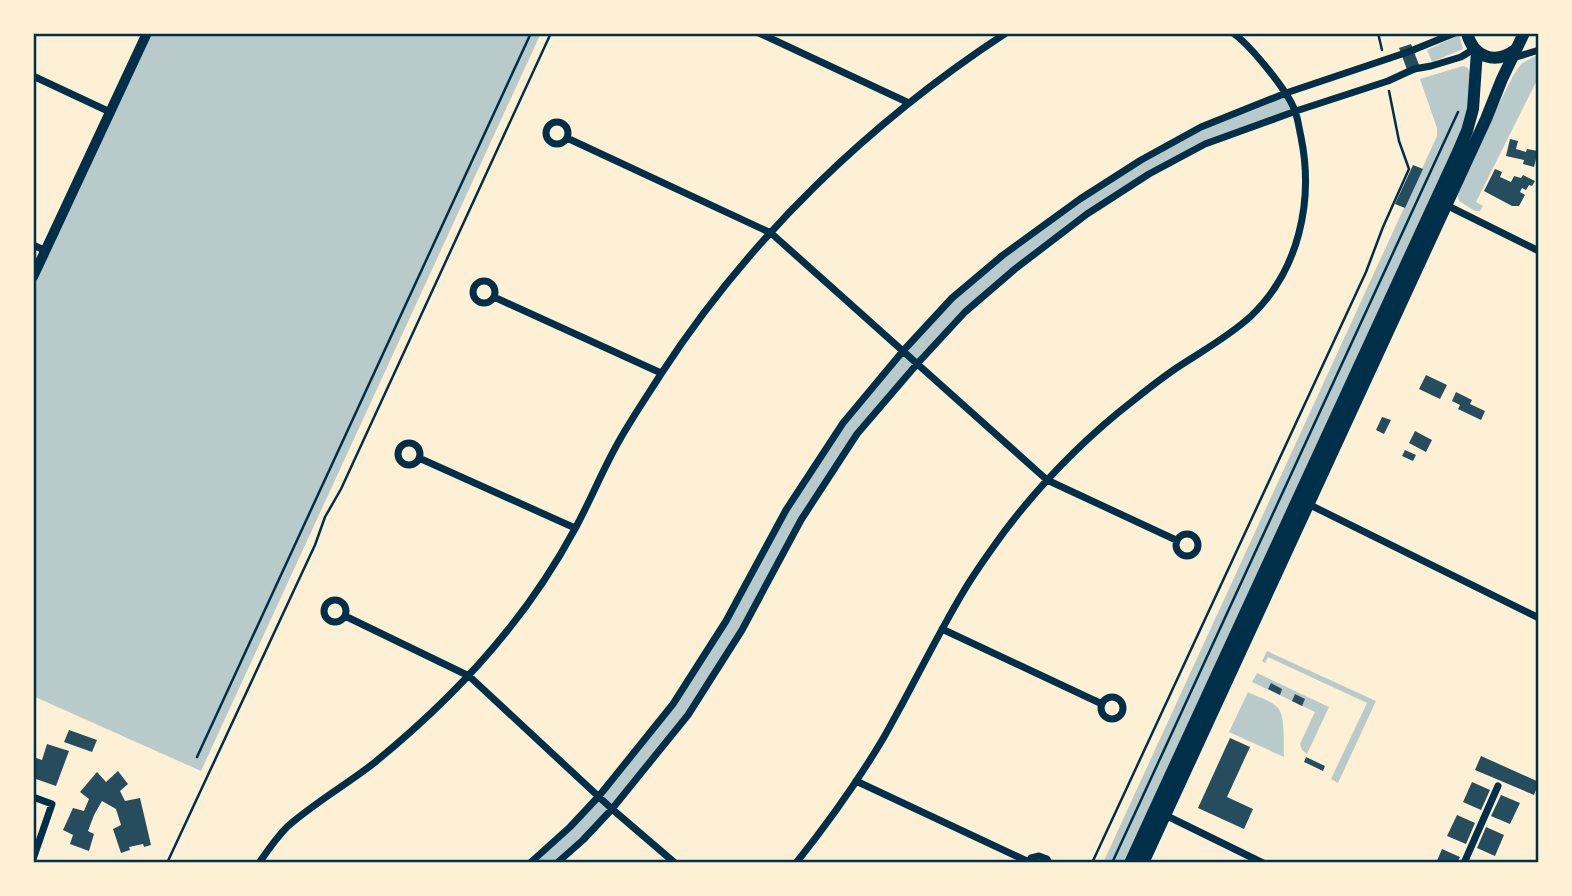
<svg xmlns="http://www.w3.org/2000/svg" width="1572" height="896" font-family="Jost,sans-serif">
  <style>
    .green { fill: #b9caca }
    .building { fill: #264d5e }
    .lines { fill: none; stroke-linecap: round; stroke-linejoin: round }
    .path { stroke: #003049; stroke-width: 2.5 }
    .minor { stroke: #003049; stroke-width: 7 }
    .secondary { stroke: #003049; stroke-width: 10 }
    .primary { stroke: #003049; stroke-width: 12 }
    .neatline { fill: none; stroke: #003049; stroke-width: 2.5 }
  </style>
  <rect width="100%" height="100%" fill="#fdf0d5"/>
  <path class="green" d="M147 33H541L201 771 33 696V277Z
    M1459 35 1463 49 1432 62 1427 50Z
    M1539 54V76L1476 202 1483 206 1480 211H1475L1459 201 1458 196 1459 190 1484 133 1513 76 1521 64Z
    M1463 66 1468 68 1471 76 1467 119 1125 863H1103L1437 136V128L1420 79Z
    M1286 93 1296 111 1205 144 1087 214 965 312 857 434 801 520 742 630 688 715 612 809 557 863H530L570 827 673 704 726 621 786 510 843 423 952 298 1080 199 1201 127Z
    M1267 651 1376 701 1338 783 1331 779 1367 703 1268 657 1265 663 1262 661Z
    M1257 673 1329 707 1307 754 1302 750 1300 744 1315 712 1252 682Z
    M1248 692C1257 697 1271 700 1278 708 1286 717 1283 745 1284 757L1229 732Z"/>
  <path class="building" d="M1411 44 1421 70 1409 75 1399 48Z
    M1510 139 1518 141 1516 149 1526 152 1527 149 1538 151 1534 167 1523 164 1524 160 1506 156Z
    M1413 165 1423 169 1405 208 1395 204Z
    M1495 169 1502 172 1500 177 1511 182 1514 176 1521 178 1523 175 1535 181 1532 186 1529 185 1526 190 1522 188 1520 192 1525 195 1519 206H1512L1484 191Z
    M1426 375 1447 385 1440 399 1419 389Z
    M1456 392 1472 400 1470 404 1485 411 1481 420 1458 409 1460 405 1452 401Z
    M1382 417 1391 420 1384 434 1376 430Z
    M1415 431 1432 440 1426 452 1409 443Z
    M1405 450 1416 455 1413 461 1402 456Z
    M1271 683 1282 689 1280 695 1268 689Z
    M1295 694 1305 699 1302 706 1292 701Z
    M69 730 97 740 92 752 64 742Z
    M1230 738 1250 747 1227 797 1253 809 1244 829 1198 808Z
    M47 744 69 751 56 786 33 778V757L42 760Z
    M1481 756 1539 782 1534 795 1475 770Z
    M1306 757 1325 766 1323 771 1304 762Z
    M118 771 128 784 120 791 125 801 140 798 151 845 144 847 143 844 129 847 130 850 121 853 113 829 121 825 116 809 102 801 94 815 88 831 94 834 89 851 70 844 73 835 63 830 73 808 84 811 89 799 80 792 97 772 106 782Z
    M1472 782 1490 790 1481 810 1463 802Z
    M1501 795 1520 803 1510 824 1491 816Z
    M1457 815 1475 823 1466 844 1447 836Z
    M1486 827 1504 835 1495 856 1477 848Z
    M1442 849 1460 857 1457 863H1436Z"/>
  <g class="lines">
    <path class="path" d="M1378 33 1382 50
      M197 757 531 33
      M167 863 315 545 325 517 341 489 551 33
      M1092 863 1366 272 1383 227 1409 169 1399 141 1389 91
      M1112 863 1458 112"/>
    <path class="minor" d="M759 33 909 103
      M1513 58 1539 50
      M33 76 110 112
      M546 133a11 11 0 1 1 22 0a11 11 0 1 1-22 0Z
      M567 138 771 233 1047 480 1176 540
      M1446 205 1539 251
      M33 245 46 251
      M473 292a11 11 0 1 1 22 0a11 11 0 1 1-22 0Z
      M494 297 661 373
      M398 454a11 11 0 1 1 22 0a11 11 0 1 1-22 0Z
      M419 458 575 528
      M1308 504 1539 618
      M1176 545a11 11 0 1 1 22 0a11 11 0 1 1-22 0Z
      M324 611a11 11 0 1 1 22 0a11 11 0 1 1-22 0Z
      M345 616 469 676 612 809 675 863
      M942 629 1102 704
      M1101 708a11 11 0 1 1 22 0a11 11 0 1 1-22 0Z
      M856 781 1029 862
      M33 797 52 804 33 859
      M1165 815 1263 863
      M259 863C268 850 276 838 287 827 314 803 346 785 374 763 423 723 468 680 507 631 533 599 556 564 576 527 591 499 603 469 619 441 632 418 647 396 661 374 750 237 870 122 1006 33
      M530 863 570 827 599 796 673 704 726 621 786 510 843 423 903 351 952 298 1003 255 1080 199 1141 160 1201 127 1286 93 1408 52 1455 33
      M557 863 583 840 612 809 688 715 742 630 801 520 857 434 917 364 965 312 1015 269 1087 214 1149 174 1205 144 1296 111 1388 81 1414 69 1431 66 1461 57 1474 49
      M796 863C828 823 858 781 884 737 912 688 936 637 965 589 977 569 991 550 1004 532 1041 483 1085 438 1134 400 1149 388 1164 376 1181 365 1204 350 1229 336 1250 317 1299 271 1314 201 1301 137 1299 128 1298 119 1295 111 1288 91 1250 45 1233 33
      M1028 863 1031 858 1039 856 1047 859 1049 863
      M1464 863 1498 786"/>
    <path class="secondary" d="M33 277 147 33"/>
    <path class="primary" d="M1467 33C1473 57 1495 65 1515 50
      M1130 863 1457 154 1467 131 1473 109 1477 51
      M1143 863 1486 119 1502 79 1524 33"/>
  </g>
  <rect width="1572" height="896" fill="none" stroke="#fdf0d5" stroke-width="70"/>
  <rect x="35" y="35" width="1502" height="826" class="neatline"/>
</svg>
